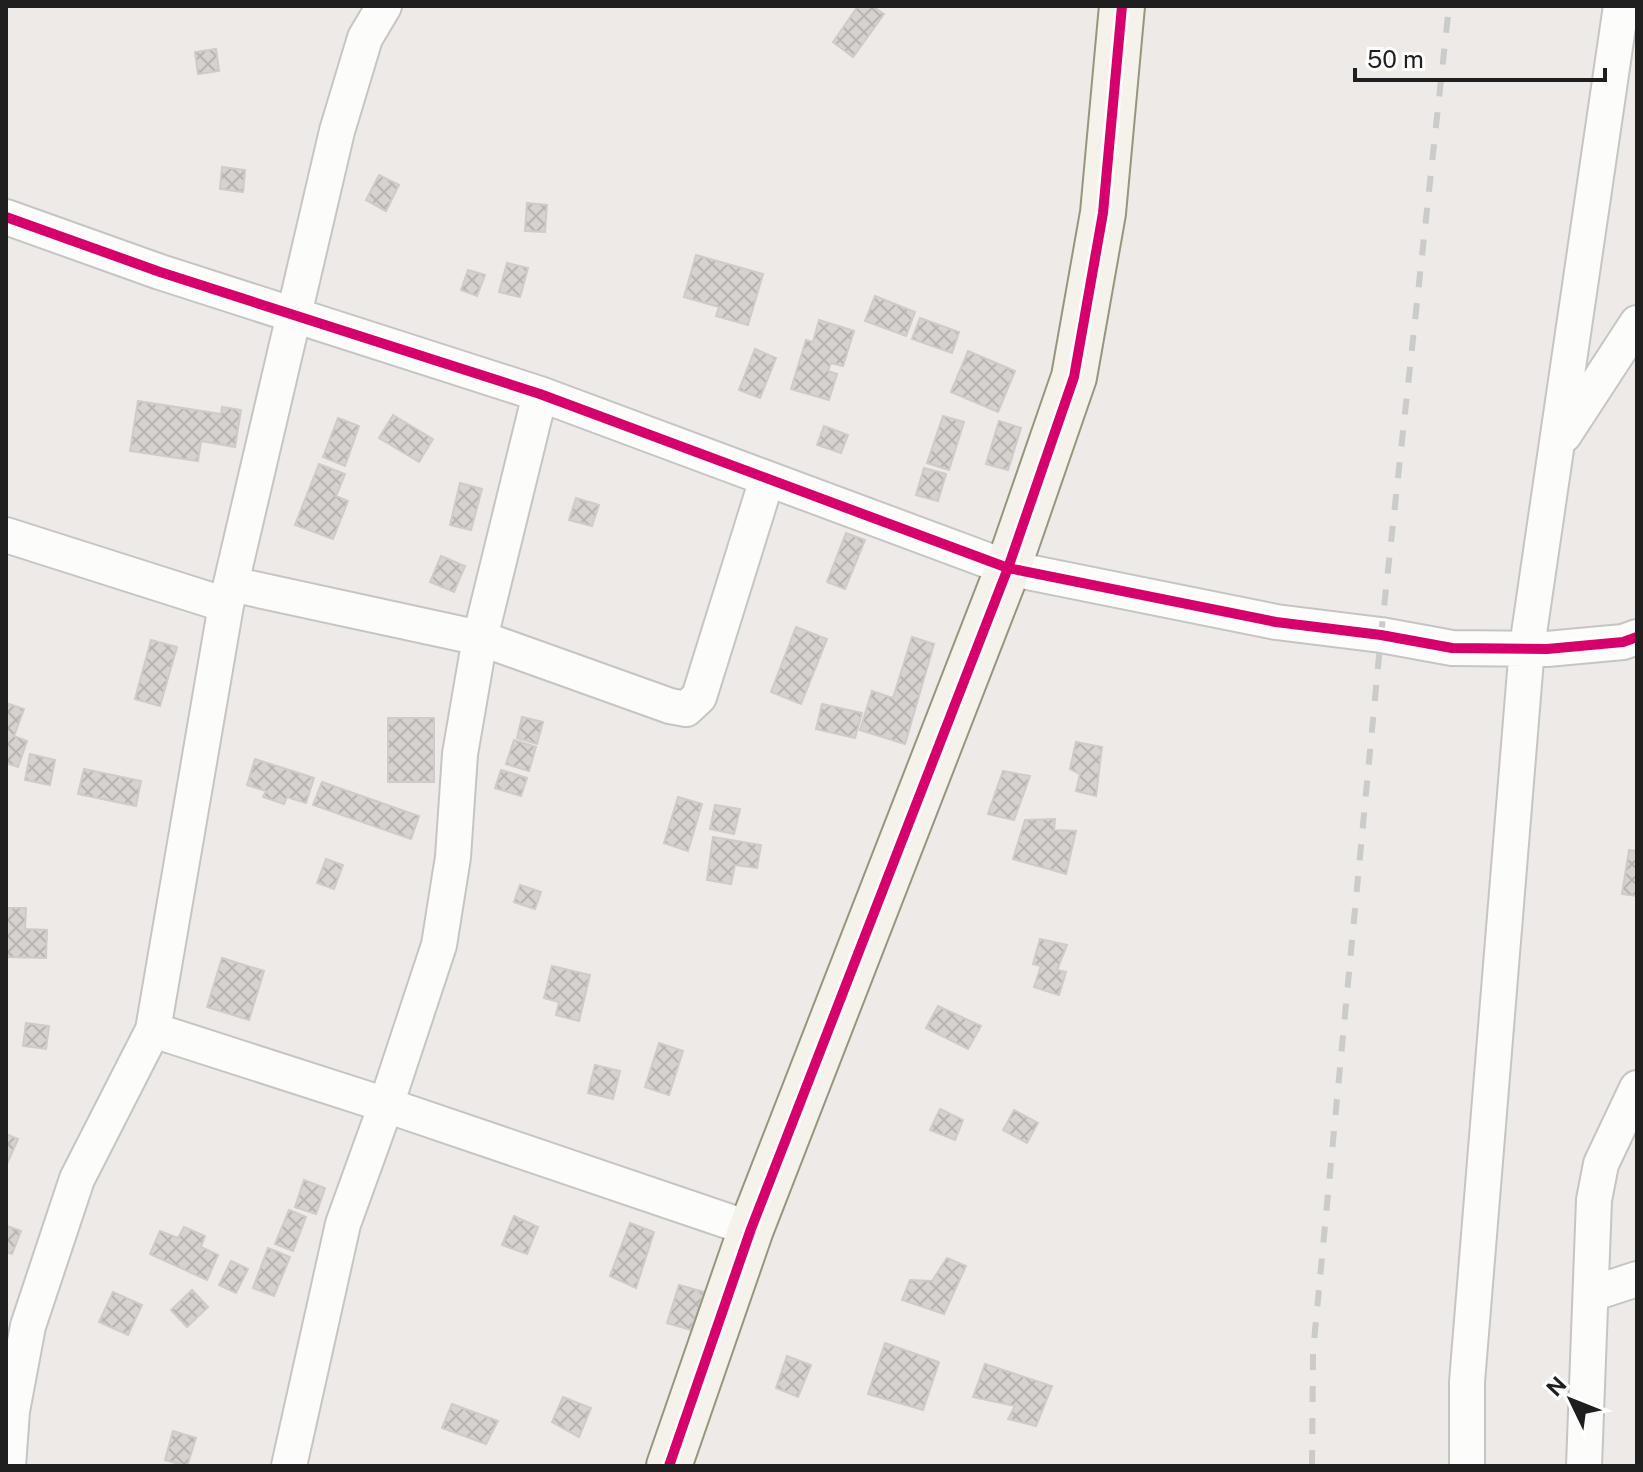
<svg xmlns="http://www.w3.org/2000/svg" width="1643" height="1472" font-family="'Public Sans',sans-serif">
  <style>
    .building { fill: url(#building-cross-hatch); stroke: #d1cbc8; stroke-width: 2 }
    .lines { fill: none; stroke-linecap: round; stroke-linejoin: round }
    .street-casing { stroke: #c6c5c3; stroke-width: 38 }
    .secondary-casing { stroke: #98957e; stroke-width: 48 }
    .street { stroke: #fcfcfb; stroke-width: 34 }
    .secondary { stroke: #f4f2ea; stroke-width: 44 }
    .rail { stroke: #cbcbca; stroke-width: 6; stroke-dasharray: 16 16; stroke-linecap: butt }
    .cycleway-casing { stroke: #fff; stroke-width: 15 }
    .cycleway { stroke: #d6006c; stroke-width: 10 }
  </style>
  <defs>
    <pattern id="building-cross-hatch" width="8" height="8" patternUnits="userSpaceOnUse" patternTransform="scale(2)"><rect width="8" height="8" fill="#d6d2cf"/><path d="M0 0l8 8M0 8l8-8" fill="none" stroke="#b7b4b1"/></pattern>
  </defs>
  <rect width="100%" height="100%" fill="#edeae7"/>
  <path class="building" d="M858 6H872L884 14 853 57 833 42Z
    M216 49 219 71 198 74 195 52Z
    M222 167 245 170 243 192 220 189Z
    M379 175 399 185 386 211 366 200Z
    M527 203 547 205 545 232 525 231Z
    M696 255 763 274 748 325 716 316 719 307 684 297Z
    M507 263 528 268 520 297 499 292Z
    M468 270 485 275 477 296 461 290Z
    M875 296 915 312 906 336 865 321Z
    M920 318 959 332 952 353 912 339Z
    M819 320 854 331 843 366 831 363 828 371 837 374 829 400 791 389 806 340 813 342Z
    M755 349 776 358 760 398 739 390Z
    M968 351 1015 371 998 412 951 392Z
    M138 401 221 414 222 407 241 410 235 447 201 441 198 461 130 451Z
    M393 415 433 439 419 462 379 438Z
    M943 416 964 422 949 470 927 463Z
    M338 418 359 426 345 466 323 457Z
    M999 421 1021 428 1008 470 986 464Z
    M824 426 848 435 841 453 817 445Z
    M319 464 345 474 336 496 348 501 333 539 295 525Z
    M924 468 946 474 938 501 916 495Z
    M460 483 482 489 471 530 450 525Z
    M576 498 599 505 592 526 569 520Z
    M846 533 865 540 845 589 827 582Z
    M441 556 465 566 454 592 430 582Z
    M796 627 827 639 801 704 771 692Z
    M912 637 934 644 905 744 860 730 872 691 893 698Z
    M151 640 177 647 160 706 135 699Z
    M6 703 24 709 14 736 27 741 18 767 6 763Z
    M822 704 862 713 855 738 816 729Z
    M522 717 543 722 537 744 517 738Z
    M388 718H434V782H388Z
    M514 740 536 747 529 771 506 764Z
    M1076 742 1102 747 1096 796 1076 791 1080 774 1070 769Z
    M30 754 55 760 50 785 25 780Z
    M255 759 314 778 306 803 287 797 284 804 263 797 266 791 247 785Z
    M84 769 141 781 136 806 78 794Z
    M501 770 527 778 521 796 495 788Z
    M1003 771 1030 776 1014 820 988 814Z
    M322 782 419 816 411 839 313 805Z
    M678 797 702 804 688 851 664 843Z
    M715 805 740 809 734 834 710 829Z
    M1055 819 1054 830 1076 831 1066 874 1013 859 1025 820Z
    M713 837 761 845 757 868 735 865 731 884 707 880Z
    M1629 850 1637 851V896L1622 894Z
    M326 859 343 865 334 889 317 883Z
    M520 885 541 892 535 909 514 902Z
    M6 908H26L25 929 47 930 46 958 6 957Z
    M1040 939 1067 945 1057 970 1066 972 1059 995 1034 987 1041 966 1033 964Z
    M222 958 264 971 249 1020 207 1007Z
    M552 966 590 975 579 1021 556 1015 559 1002 544 998Z
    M938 1006 981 1026 968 1049 926 1028Z
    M26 1023 49 1026 46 1049 23 1046Z
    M659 1043 683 1051 669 1095 645 1087Z
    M595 1065 620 1071 613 1099 588 1093Z
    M940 1109 963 1120 955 1140 930 1130Z
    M1014 1110 1038 1123 1027 1143 1003 1130Z
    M6 1134 18 1139 6 1166Z
    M304 1180 325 1188 316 1214 295 1207Z
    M289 1210 306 1217 293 1251 275 1244Z
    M514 1216 538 1227 527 1254 502 1245Z
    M630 1223 654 1232 636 1288 610 1276Z
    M7 1226 21 1231 12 1254 6 1252Z
    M184 1227 205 1236 201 1247 218 1255 207 1280 150 1254 160 1231 178 1238Z
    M268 1248 290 1257 274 1296 253 1288Z
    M947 1258 966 1266 944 1314 902 1300 910 1280 932 1281Z
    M231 1261 248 1269 236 1293 219 1285Z
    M679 1285 704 1292 691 1330 667 1323Z
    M192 1290 208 1307 187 1327 171 1310Z
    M113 1292 142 1305 128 1335 99 1322Z
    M885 1343 939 1362 923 1410 868 1394Z
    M787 1356 811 1365 798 1397 776 1388Z
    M985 1364 1052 1386 1036 1426 1008 1419 1015 1406 973 1397Z
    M563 1397 591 1408 579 1437 552 1422Z
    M452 1404 498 1421 486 1444 442 1428Z
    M173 1431 196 1438 187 1466 165 1460Z"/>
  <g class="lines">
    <defs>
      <path id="street" d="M6 217 160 272 540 394 1008 568 1276 622 1381 635 1452 648 1547 649 1623 642 1637 637
        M1564 435 1637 323
        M6 535 226 605
        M231 584 480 638 670 706 686 709 699 697 767 479
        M153 1030 386 1105 751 1229
        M1591 1294 1637 1279
        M8 1466 12 1411 28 1326 77 1179 153 1030 226 605 337 131 365 38 384 6
        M289 1466 343 1224 386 1105 439 945 453 857 460 754 480 638 540 394
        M1467 1466V1382L1527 647 1621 6
        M1584 1466 1594 1200 1601 1164 1637 1088"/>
      <path id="secondary" d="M669 1466 751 1229 1008 568 1074 377 1103 213 1122 6"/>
    </defs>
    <use href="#street" class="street-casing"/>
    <use href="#secondary" class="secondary-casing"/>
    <use href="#street" class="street"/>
    <use href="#secondary" class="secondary"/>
    <path class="rail" d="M1312 1466 1313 1352 1381 635 1449 6"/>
    <defs>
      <path id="cycleway" d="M6 217 160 272 540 394 1008 568 1276 622 1381 635 1452 648 1547 649 1623 642 1637 637
        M669 1466 751 1229 1008 568 1074 377 1103 213 1122 6"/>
    </defs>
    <use href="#cycleway" class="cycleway-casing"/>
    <use href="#cycleway" class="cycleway"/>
  </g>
  <rect width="1643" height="1472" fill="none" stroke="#1f1f1f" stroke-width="16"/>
  <g transform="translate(1571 1400) rotate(313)" stroke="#ffffff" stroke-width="6" paint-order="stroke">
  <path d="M0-6L14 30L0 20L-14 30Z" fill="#1f1f1f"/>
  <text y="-12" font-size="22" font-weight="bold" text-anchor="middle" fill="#1f1f1f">N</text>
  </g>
  <path d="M1355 68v12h250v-12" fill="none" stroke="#1f1f1f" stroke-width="4"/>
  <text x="1367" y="68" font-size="24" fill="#1f1f1f" stroke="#ffffff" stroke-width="6" paint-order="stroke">50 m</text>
</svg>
